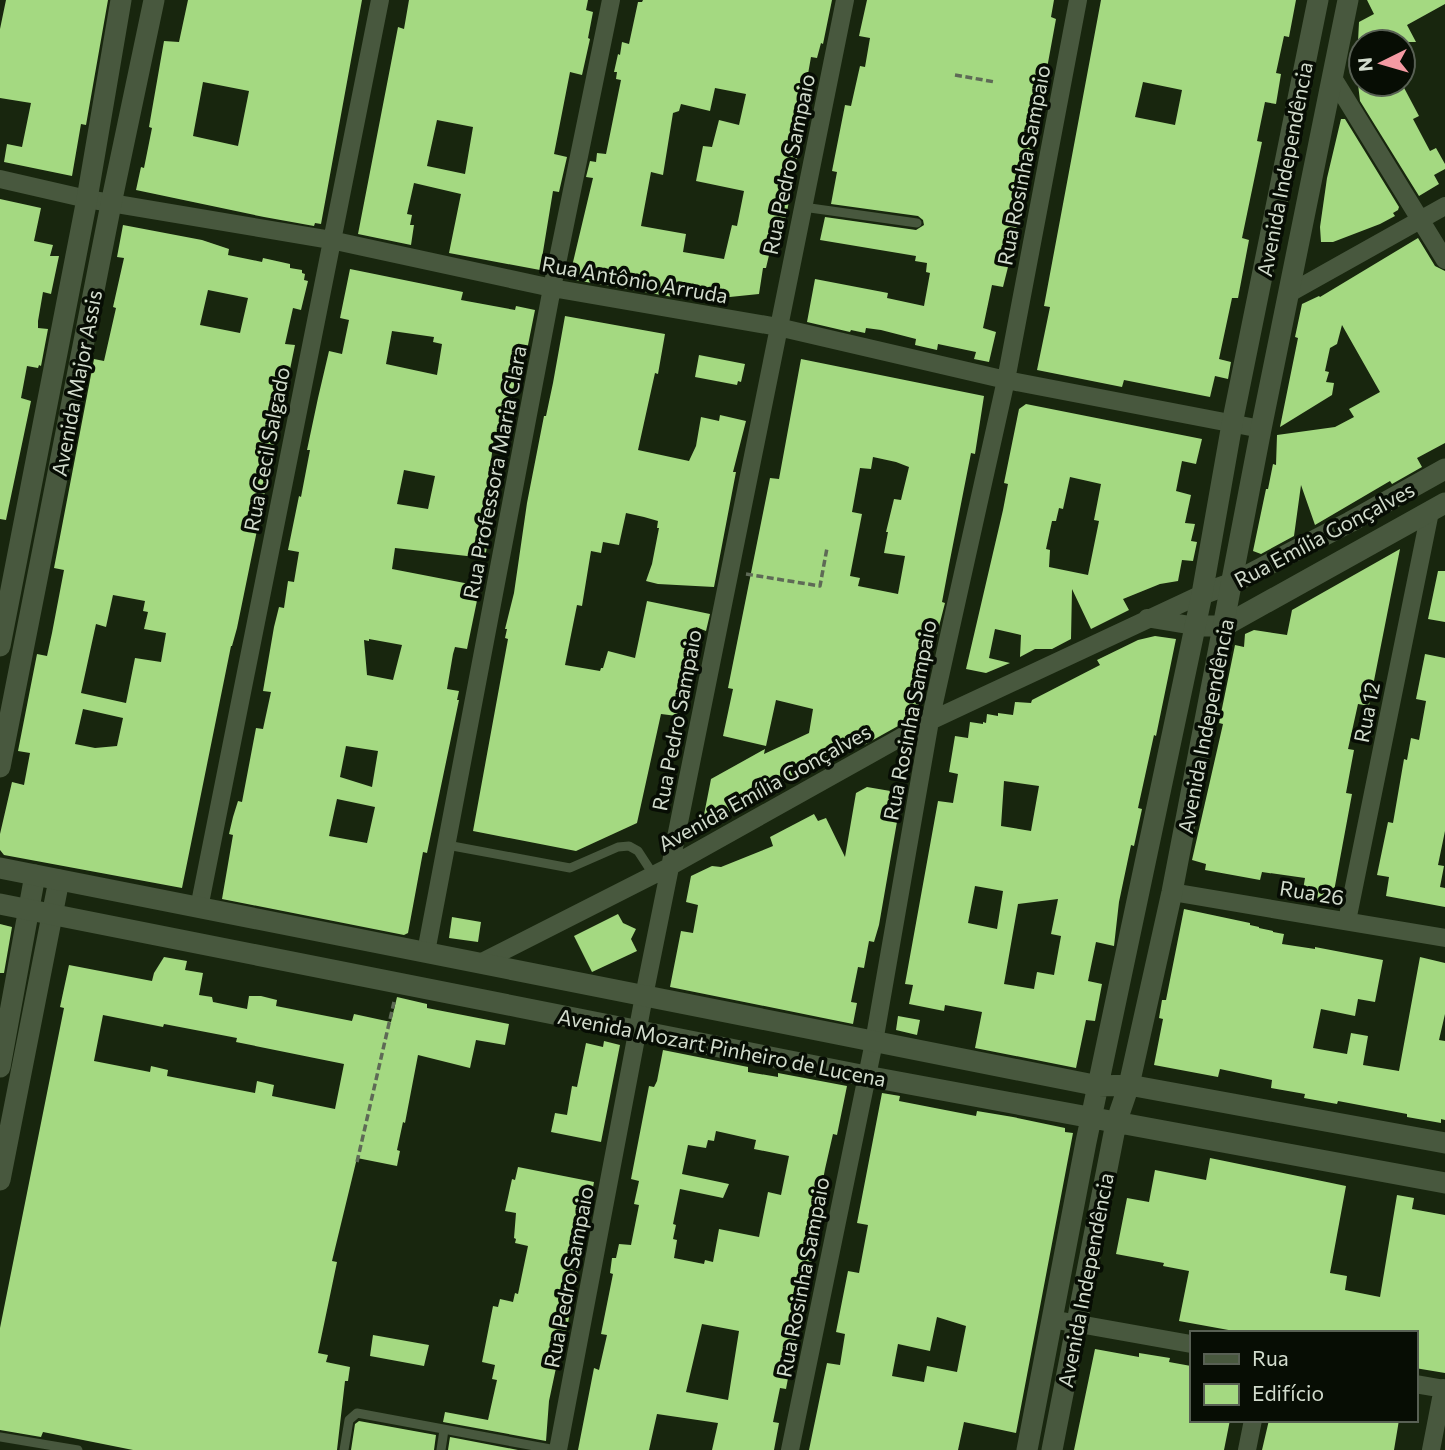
<svg xmlns="http://www.w3.org/2000/svg" width="1445" height="1450" font-family="Commissioner,sans-serif">
  <style>
    .building { fill: #a4d981; fill-rule: evenodd }
    .lines { fill: none; stroke-linecap: round; stroke-linejoin: round }
    .path { stroke: #5e6a56; stroke-width: 3.5; stroke-dasharray: 7 3.5; stroke-linecap: butt }
    .service { stroke: #48583e; stroke-width: 9 }
    .minor { stroke: #48583e; stroke-width: 18 }
    .tertiary { stroke: #48583e; stroke-width: 21 }
    .secondary { stroke: #48583e; stroke-width: 21 }
    .labels { text-anchor: middle; dominant-baseline: central; stroke-width: 7; stroke-linejoin: round; paint-order: stroke }
    .street-label { font-size: 21px; fill: #d2dccd; stroke: #070d04 }
  </style>
  <rect width="100%" height="100%" fill="#18260e"/>
  <path class="building" d="M6 0H108L86 125 81 124 72 176 4 162 7 144 22 147 31 103 0 98V29Z
    M188 0H362L321 224 315 223 314 226 264 217 136 190 141 167 144 168 152 128 149 127 164 41 179 42ZM203 82 249 91 238 146 193 136Z
    M409 0H588L586 10 593 12 588 38 590 39 582 75 570 72 554 154 567 157 559 192 553 191 540 270 449 253 461 194 414 183 407 214 412 215 410 225H414L411 245 358 234 398 27 404 29ZM437 120 473 127 465 174 427 166Z
    M643 0H832L823 44 821 43 817 58 811 57 808 74 804 73 797 106 807 108 779 253 770 251 766 268H763L759 294 720 298 675 289 673 297 569 279 593 178 586 177 590 161 596 162 597 153 606 154 621 80 616 79 617 72H614L618 54 620 55 622 42 629 44 638 2H642ZM715 88 746 94 739 125 719 120 712 147 703 146 696 181 744 191 737 226 732 225 724 259 683 252 686 234 641 226 651 172 663 175 673 113 679 111 681 104 710 111Z
    M867 0H1054L1051 17 1056 19 1035 134 1031 156 1028 155 1014 243 1003 287 992 285 983 328 996 332 989 362 974 359 976 352 938 344 937 350 915 345 916 339 881 330 866 328 865 333 851 330 850 332 807 322 815 279 888 293 887 298 924 306 930 273 926 272 927 263 915 261 916 256 820 240 825 217 916 230 924 225 923 220 918 216 831 204 837 172 832 171 845 105 851 106 860 66 865 67 870 38 859 36Z
    M1101 0H1296L1289 37 1284 36 1276 73 1281 74 1276 104 1265 102 1257 141 1262 142 1242 238 1249 240 1238 298H1232L1219 359 1231 362 1228 379 1215 376 1210 397 1124 380 1122 387 1037 370 1050 307 1044 306ZM1143 82 1182 90 1175 125 1135 117Z
    M1367 0H1445V4L1407 25 1416 42H1358L1359 22 1374 14Z
    M1358 84H1402L1419 116 1413 119 1430 151 1436 148 1445 164V169L1434 175 1439 184 1419 196 1360 101Z
    M1341 119H1345L1399 207 1398 210 1393 213 1395 216 1380 224 1333 242H1321L1320 227 1327 178Z
    M0 199 41 208 34 241 53 245 50 256H59L51 294 43 292 38 321V328L48 329 41 366 39 365 38 368 27 366 21 398 31 401 6 520 0 519Z
    M123 225 202 240 229 249 228 255 262 262 263 258 290 264V268L302 270V273L305 274 304 280 308 281 301 310 293 308 285 344 295 345 237 628 232 646H231L182 888 4 855 0 850V834L12 782 24 785 30 753 18 751 37 654 47 656 52 633 64 570 54 568 94 359 104 361 116 308 113 307 124 258 117 257ZM208 290 248 298 240 333 200 325ZM113 595 145 601 143 611 148 612 144 629 166 633 161 662 135 658 126 703 81 693 96 624 106 627ZM83 709 123 718 117 746 95 748 75 744Z
    M1418 238 1435 266 1445 271V443L1417 458 1422 467 1392 484 1390 481 1315 525 1301 485 1294 536 1261 554 1253 551 1266 489H1268L1273 464 1276 465 1277 435 1335 427 1354 417 1349 409 1380 392 1342 325 1337 344 1330 348 1325 371 1329 372 1326 382 1334 383 1332 395 1280 427 1298 338 1295 337 1302 304 1319 296 1320 297Z
    M350 269 463 292 461 300 515 310 516 306 535 310 524 365 518 364 510 406 513 407 507 439 494 436 486 504 494 506 485 558 395 548 392 569 480 586 467 649 455 647 453 654 447 689 459 691 457 700H459L427 853 423 852 408 933 404 935 222 899 233 835 229 834 233 817 238 801 242 802 256 728 263 729 271 692 263 691 274 627 279 607 284 608 288 581 294 582 299 552 288 550 299 496 301 497 310 450H307L318 398 329 351 342 354 349 320 340 318ZM392 331 434 337 433 342 442 344 437 375 386 364ZM404 470 435 476 428 509 397 504ZM369 639 402 645 393 680 367 675 364 640 369 641ZM346 746 378 751 372 787 340 777ZM337 799 375 807 367 843 329 836Z
    M565 316 665 334 658 374 655 373 638 450 689 461 696 446 701 417 719 421 720 415 746 421 733 472H736L714 587 658 584 646 581 652 564 659 528H657L658 521 644 517 626 513 619 545 603 542 601 553 591 551 582 606 577 605 565 665 600 671 601 668H603L608 651 635 658 647 601 710 614 706 631 696 627 685 682 693 684 689 701 681 699 677 716 661 714 637 823 576 851 473 831 508 639 505 638 507 629H505L514 593 527 503 544 416H546L553 383Z
    M699 355 745 364 741 382 738 381 737 385 695 377Z
    M801 359 984 396 975 454 971 453 949 565 942 602 945 603 916 716 864 745 862 741 840 751 776 785 777 787 759 796 760 797 702 825 711 779 765 749 764 754 809 733 813 709 776 700 766 746 723 736 733 689 728 688 770 478 779 479ZM873 457 896 462 909 467 901 500 894 499 886 532H888L884 553 905 556 898 594 858 586 860 578 850 576 862 514 852 512 860 468 871 469Z
    M1026 404 1202 439 1196 464 1182 461 1176 491 1191 495 1185 523 1195 524 1191 541 1197 542 1193 561 1182 560 1178 581 1160 584 1123 599 1129 610 1091 629 1072 589 1071 639 1052 649H1035L1020 657 1021 635 995 629 989 658 1010 663 986 673 966 669 1003 510 1008 484 1004 483 1019 409ZM1070 477 1101 484 1094 520 1099 521 1088 575 1049 567 1050 550 1046 549 1052 521H1056L1059 508 1063 509Z
    M1400 549 1369 706 1358 704 1348 749 1354 750 1346 793 1352 794 1332 902 1302 896 1305 878 1262 872 1260 880 1205 870 1206 864 1192 860 1223 724 1219 723 1235 645 1244 647 1245 634 1254 630 1287 635 1292 610Z
    M1438 571H1445V622L1428 619Z
    M1155 636 1176 639 1156 736 1154 735 1138 808 1142 809 1134 846 1131 845 1119 902 1114 946 1096 942 1088 981 1102 984 1095 1021 1086 1020 1076 1068 975 1048 982 1012 945 1005 944 1011 909 1004 913 985 905 984 938 801 953 803 958 774 949 772 955 736 968 738 970 722 983 724V722L986 723 987 714 998 716V713L1013 715 1015 702 1031 703 1032 700 1100 665 1097 660 1138 640ZM1004 781 1039 786 1031 831 1001 826ZM975 886 1003 891 997 929 968 923ZM1058 899 1051 934 1061 936 1054 975 1037 972 1034 989 1004 984 1018 904Z
    M1425 654 1445 658V831L1438 865 1444 866 1440 887 1445 888V907L1386 896 1389 877 1377 875 1388 822 1393 823 1404 759 1407 760 1411 738 1419 740 1426 701 1416 699Z
    M867 787 902 793 879 925 874 942 869 941 864 968 858 967 851 1002 857 1003 853 1024 670 987 681 931 693 933 698 905 686 902 691 876 712 866 721 867 773 846 770 837 814 814 818 821 826 818 845 857 856 793Z
    M1184 909 1250 923V925L1259 927V928L1273 931V932L1284 934 1282 944 1315 949V947L1383 960 1375 1002 1358 999 1355 1016 1321 1009 1313 1048 1347 1054 1351 1033 1368 1036 1363 1065 1399 1071 1420 957 1445 963V1014L1439 1040 1445 1041V1120L1441 1119V1123L1407 1117V1114L1338 1101 1337 1104 1304 1098 1305 1094 1271 1088 1272 1080 1220 1069 1218 1077 1154 1065 1163 1019 1159 1018 1162 1000H1166Z
    M618 914 623 923 636 929 631 939 637 951 592 972 574 936Z
    M452 917 481 922 478 942 449 938Z
    M0 924 12 927 4 973H0Z
    M164 957 187 961 185 970 203 973 199 995 212 997 213 1002 247 1009 249 996H261L277 1000 276 1006 352 1021 354 1014 391 1022 397 997 427 1004V1008L509 1024 505 1045 476 1040 470 1068 418 1055 405 1123 403 1122 397 1150 400 1151 397 1166 357 1158 332 1261 337 1262 318 1353 328 1355 326 1362 350 1367 348 1381H345L337 1450H133L43 1432 41 1437 0 1430V1328L64 1008 60 1007 69 965 152 981 154 973ZM103 1015 163 1027 164 1024 237 1038 236 1042 344 1064 335 1109 272 1096 274 1085 257 1081 255 1093 167 1076 168 1070 151 1066 150 1072 94 1061Z
    M898 1016 920 1020 917 1035 896 1030Z
    M604 1041 620 1045 601 1142 551 1132 555 1113 567 1115 572 1086 577 1087 586 1043 603 1047Z
    M663 1050 748 1067V1072L778 1077V1073L847 1086 837 1135 833 1134 825 1169 819 1201 827 1203 824 1217H821L795 1343 789 1342 784 1372 789 1373 786 1389 780 1388 773 1422 779 1423 774 1450H712L718 1423 657 1414 649 1450H578L594 1368 599 1370 607 1335 601 1334 613 1274 610 1273 612 1258H616L619 1244 631 1245 639 1205 634 1204 639 1181 631 1179 649 1086 654 1087 657 1081ZM716 1131 756 1140 754 1149 789 1156 781 1195 768 1192 759 1237 719 1229 713 1262 705 1260 704 1264 674 1258 677 1240 673 1239 676 1225 673 1224 680 1189 723 1198 729 1184 682 1174 688 1145 706 1148 708 1140 714 1141ZM702 1324 739 1331 728 1400 686 1392Z
    M882 1093 900 1096 899 1101 976 1116 977 1111 1013 1117 1065 1128V1132L1073 1133 1016 1433 964 1422 958 1450H809L827 1363 840 1365 845 1334 836 1332 848 1271 859 1273 868 1225 857 1223ZM937 1317 966 1326 957 1372 927 1366 924 1382 892 1376 898 1344 930 1351Z
    M1210 1158 1346 1186 1330 1273 1347 1276 1345 1290 1380 1297 1397 1195 1414 1198 1412 1209 1445 1215V1373L1415 1368V1333H1245L1179 1321 1189 1271 1163 1266 1164 1263 1116 1254 1127 1198 1149 1202 1155 1170 1206 1180Z
    M518 1167 594 1182 563 1350 559 1368H556L549 1401 546 1441 443 1422 445 1412 488 1420 497 1380 492 1379 495 1365 482 1362 493 1306 498 1307 500 1299 513 1302 515 1293 518 1294 528 1246 515 1243 516 1239 514 1238 516 1213 505 1211 512 1179 515 1180Z
    M373 1335 429 1345 424 1366 370 1356Z
    M1095 1349 1139 1357V1353L1170 1358 1169 1362 1191 1366V1420H1230L1224 1450H1074Z
    M1269 1420H1399L1394 1450H1262Z
    M359 1421 436 1435 434 1450H351L355 1424Z
    M450 1437 518 1450H448Z"/>
  <g class="lines">
    <path class="path" d="M955 75 995 82
      M746 574 820 586 827 548
      M357 1162 394 1002"/>
    <path class="service" d="M803 207 917 223
      M447 845 570 868 618 847 629 846 638 851 653 874
      M0 1437 78 1450
      M344 1450 349 1420 357 1413 556 1450
      M441 1450 444 1430"/>
    <path class="minor" d="M1333 78 1445 260
      M0 179 87 199 331 240 552 288 778 327 1006 380 1261 429
      M1288 294 1445 206
      M1147 618 1195 626
      M1172 892 1445 938
      M199 908 380 0
      M1347 921 1430 512
      M426 952 552 288 611 0
      M480 963 671 866 930 721 1202 594
      M1051 1319 1191 1344
      M1415 1384 1445 1389
      M558 1450 644 996 845 0
      M790 1450 874 1042 930 721 1006 380 1078 0
      M1247 1450 1253 1420
      M1431 1450 1443 1388"/>
    <path class="tertiary" d="M1202 594 1233 583 1350 522 1445 469
      M1195 626H1224L1445 503
      M0 646 87 199 121 0
      M0 767 111 204 154 0
      M0 1067 35 875
      M0 1180 59 880"/>
    <path class="secondary" d="M0 868 1099 1086 1129 1085 1445 1143
      M0 904 866 1076 1445 1183
      M1027 1450 1086 1142 1202 594 1232 424 1318 0
      M1052 1450 1116 1123 1129 1085 1172 892 1261 429 1348 0"/>
  </g>
  <g class="labels">
    <g class="street-label">
      <text transform="translate(788 164) rotate(-78)">Rua Pedro Sampaio</text>
      <text transform="translate(1023 165) rotate(-79)">Rua Rosinha Sampaio</text>
      <text transform="translate(1284 169) rotate(-79)">Avenida Independência</text>
      <text transform="translate(635 279) rotate(10)">Rua Antônio Arruda</text>
      <text transform="translate(76 383) rotate(-79)">Avenida Major Assis</text>
      <text transform="translate(266 449) rotate(-79)">Rua Cecil Salgado</text>
      <text transform="translate(494 472) rotate(-79)">Rua Professora Maria Clara</text>
      <text transform="translate(1324 534) rotate(-28)">Rua Emília Gonçalves</text>
      <text transform="translate(1366 712) rotate(-79)">Rua 12</text>
      <text transform="translate(676 720) rotate(-79)">Rua Pedro Sampaio</text>
      <text transform="translate(909 720) rotate(-79)">Rua Rosinha Sampaio</text>
      <text transform="translate(1205 726) rotate(-79)">Avenida Independência</text>
      <text transform="translate(764 787) rotate(-29)">Avenida Emília Gonçalves</text>
      <text transform="translate(1312 892) rotate(9)">Rua 26</text>
      <text transform="translate(722 1047) rotate(11)">Avenida Mozart Pinheiro de Lucena</text>
      <text transform="translate(568 1277) rotate(-79)">Rua Pedro Sampaio</text>
      <text transform="translate(802 1277) rotate(-79)">Rua Rosinha Sampaio</text>
      <text transform="translate(1085 1280) rotate(-79)">Avenida Independência</text>
    </g>
  </g>
  <rect x="1190" y="1331" width="228" height="91" fill="#070d04" stroke="#586054" stroke-width="2"/>
  <rect x="1204" y="1354" width="35" height="10" fill="#48583e" stroke="#586054" stroke-width="2"/>
  <text x="1252" y="1366" font-size="21" fill="#d2dccd">Rua</text>
  <rect x="1204" y="1384" width="35" height="21" fill="#a4d981" stroke="#586054" stroke-width="2"/>
  <text x="1252" y="1401" font-size="21" fill="#d2dccd">Edifício</text>
  <g transform="translate(1382 63) rotate(265)"><circle r="33" fill="#070d04" stroke="#586054" stroke-width="2"/>
  <path d="M0-5L12 26L0 18L-12 26Z" fill="#f49aa3"/>
  <text y="-10" font-size="19" font-weight="bold" text-anchor="middle" fill="#d2dccd">N</text>
  </g>
</svg>
